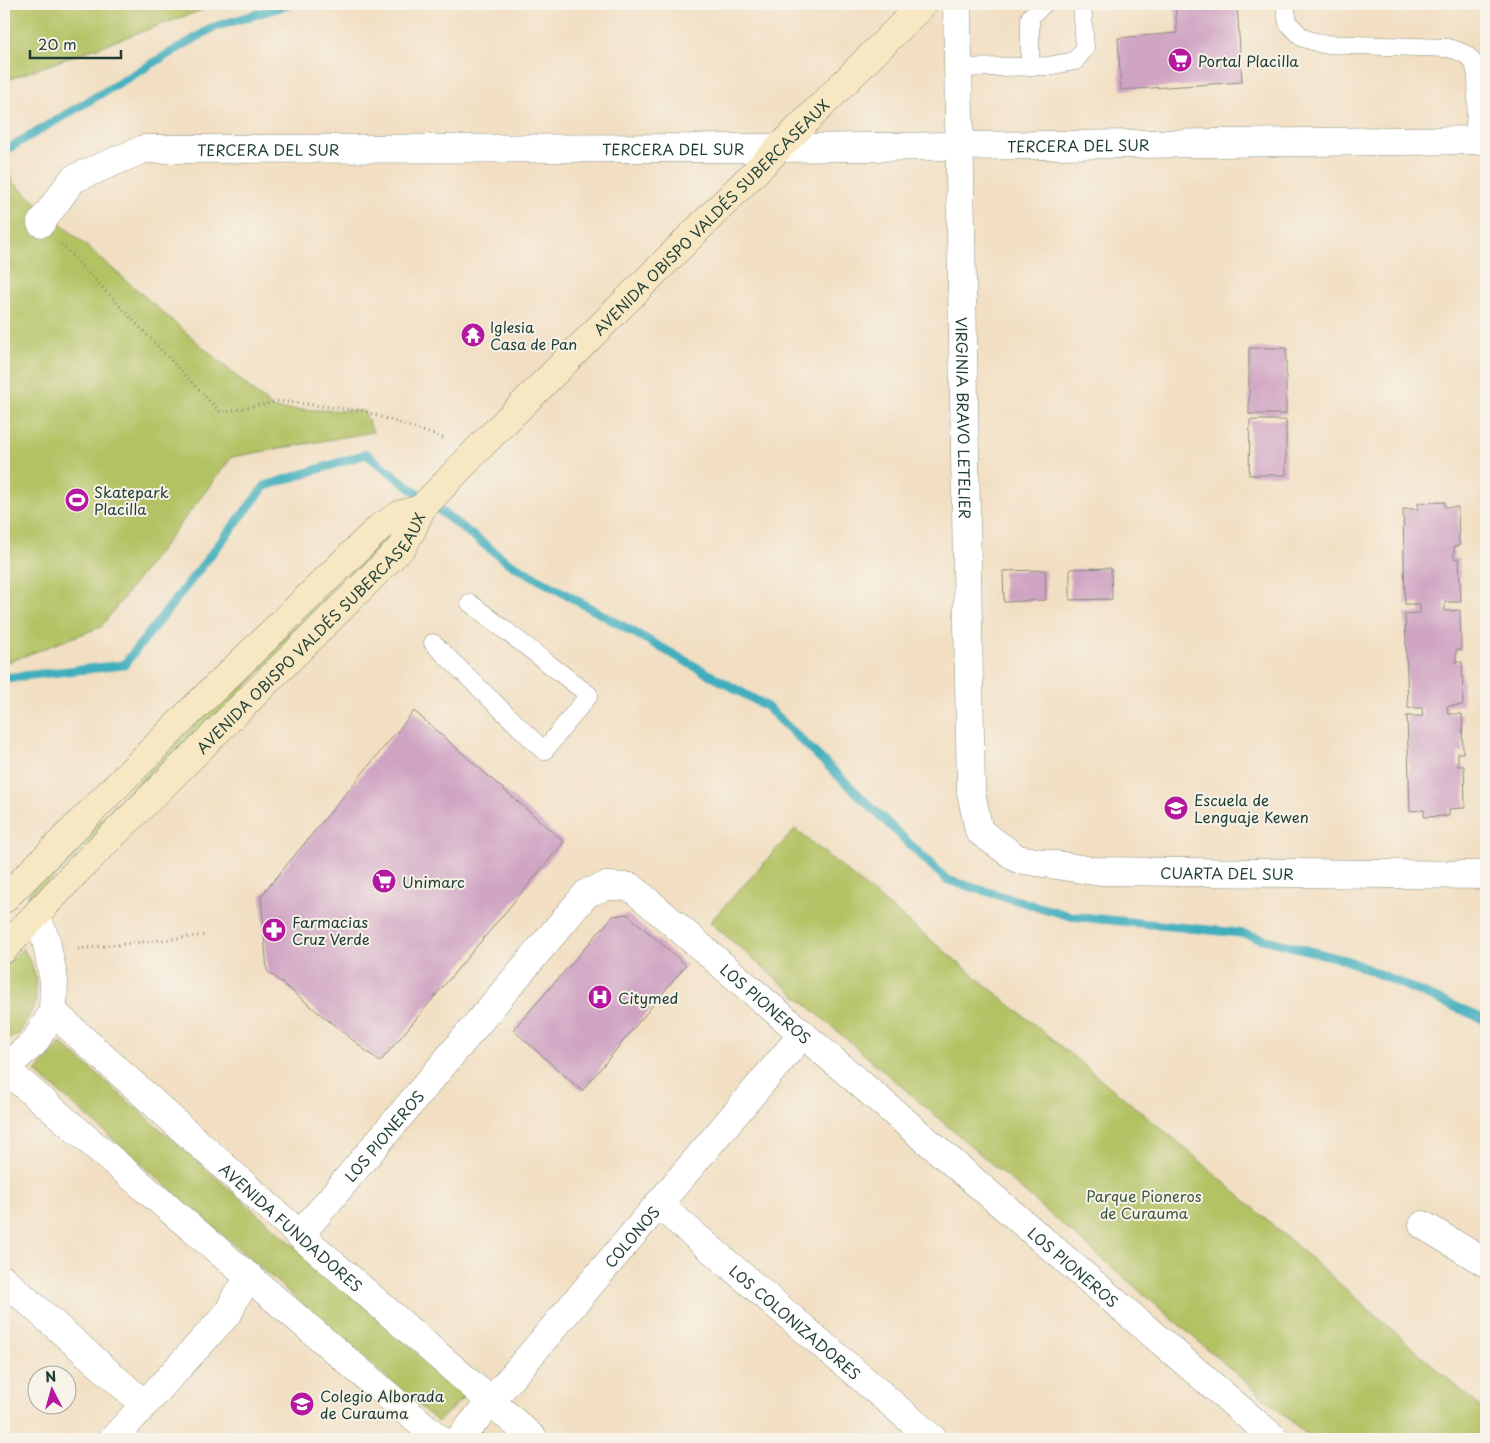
<svg xmlns="http://www.w3.org/2000/svg" width="1490" height="1443" font-family="'Playpen Sans',sans-serif">
  <style>
    .green { fill: #b3c264; stroke: #69804c }
    .lines { fill: none; stroke-linecap: round; stroke-linejoin: round }
    .stream { stroke: #40aebd; stroke-width: 9 }
    .building { fill: #cfa3c2 }
    .service-casing { stroke: #888e7c; stroke-width: 19 }
    .minor-casing { stroke: #888e7c; stroke-width: 29 }
    .tertiary-casing { stroke: #888e7c; stroke-width: 29 }
    .secondary-casing { stroke: #888e7c; stroke-width: 29 }
    .path { stroke: #888e7c; stroke-width: 3; stroke-dasharray: 1 4; stroke-linecap: butt }
    .service { stroke: #fff; stroke-width: 18 }
    .minor { stroke: #fff; stroke-width: 28 }
    .tertiary { stroke: #fff; stroke-width: 28 }
    .secondary { stroke: #f7e8c3; stroke-width: 28 }
    .labels { text-anchor: middle; dominant-baseline: central; stroke-width: 4; stroke-linejoin: round; paint-order: stroke }
    .poi-label { font-size: 15px; fill: #1f3d34; stroke: #f7f3e8; text-anchor: start }
    .street-label { font-size: 15px; fill: #1f3d34; stroke: #f7f3e8 }
    .park-label { font-size: 15px; fill: #3d583e; stroke: #f7f3e8 }
  </style>
  <rect width="100%" height="100%" fill="#f7f3e8"/>
  <filter id="ink" filterUnits="userSpaceOnUse"><feTurbulence type="fractalNoise" baseFrequency=".02" numOctaves="2"/><feDisplacementMap in="SourceGraphic" scale="10" xChannelSelector="R" yChannelSelector="G"/><feConvolveMatrix kernelMatrix="1 2 1 2 8 2 1 2 1" color-interpolation-filters="sRGB"/></filter>
  <filter id="wash" filterUnits="userSpaceOnUse"><feTurbulence type="fractalNoise" baseFrequency=".0096" numOctaves="4" result="noise"/><feDisplacementMap in="SourceGraphic" scale="20" xChannelSelector="R" yChannelSelector="G"/><feGaussianBlur stdDeviation="1.12" result="paint"/><feColorMatrix in="noise" values="0 0 0 0 0 0 0 0 0 0 0 0 0 0 0 0 0 1.4 0 .05"/><feComposite in="paint" operator="in"/></filter>
  <g filter="url(#wash)">
    <rect width="100%" height="100%" fill="#f2dfc3"/>
    <path class="green" d="M4 4H219L4 81Z
      M4 161 13 182 274 409 364 411 373 432 232 457 101 627 8 662 4 660Z
      M392 531 399 533 31 901 29 899 28 894 206 713Z
      M795 829 1184 1147 1486 1412V1439H1312L710 922Z
      M23 948 31 962 36 978V1003L20 1033 4 1042V967Z
      M61 1043 466 1395 438 1422 36 1072Z"/>
    <g class="lines">
      <path class="stream" d="M4 151 214 27 291 4
        M4 678 124 665 265 486 366 454 506 561 766 706 947 880 1070 916 1239 933 1346 960 1481 1018 1486 1022"/>
    </g>
    <g id="blocks">
      <path class="building" d="M1175 4H1237L1242 82 1121 90 1118 38 1177 33Z
        M1249 348H1286V414H1249Z
        M1250 420H1286V475H1249Z
        M1445 502V507H1458L1459 546H1454V559L1459 558 1461 602H1445V611L1460 610 1461 650H1456V662H1462L1463 705 1447 706 1448 714H1462L1463 753H1458V766H1464L1465 808 1449 809V816L1424 817V810L1410 811 1407 716H1423L1422 708H1408L1405 614 1420 613V604H1405L1403 509H1418V503Z
        M1111 568 1112 599 1070 600V569Z
        M1045 570 1046 600 1004 602 1003 571Z
        M414 711 564 842 380 1062 267 971 261 896Z
        M627 914 686 965 582 1091 513 1030 613 916Z"/>
    </g>
  </g>
  <g filter="url(#ink)">
    <use href="#blocks" fill-opacity="0" stroke="#888e7c" stroke-width="1"/>
    <g class="lines">
      <defs>
        <path id="service" d="M1285 4 1288 23 1303 38 1322 44 1448 48C1457 50 1467 53 1472 61 1482 74 1475 124 1473 141
          M1030 66V17L1044 4
          M958 68 1048 66 1075 61 1085 48 1082 4
          M433 643 544 751 589 695 470 603"/>
        <g id="minor">
          <path id="s1" d="M957 4 971 792 979 831 1018 859 1094 871 1486 875"/>
          <path id="s2" d="M41 223 73 179 144 149 779 148 1486 140"/>
          <path id="s3" d="M658 1204 933 1439"/>
          <path d="M1423 1225 1486 1263"/>
          <path id="s4" d="M300 1235 587 893 606 886 631 887 1275 1439"/>
          <path d="M4 1280 144 1404"/>
          <path d="M113 1439 229 1312 236 1296 251 1278"/>
          <path id="s5" d="M459 1439 803 1034"/>
        </g>
        <g id="tertiary">
          <path id="s6" d="M53 1012 300 1235 534 1439"/>
          <path d="M4 1068 439 1439"/>
          <path d="M4 1068 34 1043 53 1012 54 981 46 940 36 916"/>
        </g>
        <g id="secondary">
          <path d="M4 899 193 709 380 527 401 514 421 509"/>
          <path id="s7" d="M4 949 76 872 403 546 412 530 421 509 477 450 923 4"/>
        </g>
      </defs>
      <use href="#service" class="service-casing"/>
      <use href="#minor" class="minor-casing"/>
      <use href="#tertiary" class="tertiary-casing"/>
      <use href="#secondary" class="secondary-casing"/>
      <path class="path" d="M4 211 13 214
        M61 244 221 413 279 401 364 411 446 439
        M78 949 207 935"/>
      <use href="#service" class="service"/>
      <use href="#minor" class="minor"/>
      <use href="#tertiary" class="tertiary"/>
      <use href="#secondary" class="secondary"/>
    </g>
  </g>
  <defs>
    <symbol id="supermarket-disc" viewBox="-11 -11 22 22"><circle r="9.5" fill="#b5179e" stroke="#f7f3e8"/><path d="M-6-5.5h2.5l.6 2H6L4.5 2H-2.5L-4.4-4H-6ZM-1.5 3.2a1.3 1.3 0 1 0 .1 0ZM3 3.2a1.3 1.3 0 1 0 .1 0Z" fill="#fff"/></symbol>
    <symbol id="temple-disc" viewBox="-11 -11 22 22"><circle r="9.5" fill="#b5179e" stroke="#f7f3e8"/><path d="M0-6L5-2H3V0L6.5 2.5H4V6H1.5V3h-3V6H-4V2.5H-6.5L-3 0V-2H-5Z" fill="#fff"/></symbol>
    <symbol id="stadium-disc" viewBox="-11 -11 22 22"><circle r="9.5" fill="#b5179e" stroke="#f7f3e8"/><path d="M0-5a6.5 5 0 1 0 0 10a6.5 5 0 1 0 0-10ZM-3.5-1.8h7v3.6h-7Z" fill="#fff"/></symbol>
    <symbol id="school-disc" viewBox="-11 -11 22 22"><circle r="9.5" fill="#b5179e" stroke="#f7f3e8"/><path d="M0-5L7-2L0 1L-7-2ZM-4 1L0 2.5L4 1V4Q0 6-4 4Z" fill="#fff"/></symbol>
    <symbol id="pharmacy-disc" viewBox="-11 -11 22 22"><circle r="9.5" fill="#b5179e" stroke="#f7f3e8"/><path d="M-2-6h4v4h4v4h-4v4h-4v-4h-4v-4h4Z" fill="#fff"/></symbol>
    <symbol id="hospital-disc" viewBox="-11 -11 22 22"><circle r="9.5" fill="#b5179e" stroke="#f7f3e8"/><path d="M-5-5h3v3.5h4V-5h3V5h-3V1.5h-4V5h-3Z" fill="#fff"/></symbol>
  </defs>
  <g fill-rule="evenodd">
    <use href="#supermarket-disc" x="1166" y="46" width="28" height="28"/>
    <use href="#temple-disc" x="459" y="321" width="28" height="28"/>
    <use href="#stadium-disc" x="63" y="486" width="28" height="28"/>
    <use href="#school-disc" x="1162" y="794" width="28" height="28"/>
    <use href="#supermarket-disc" x="370" y="867" width="28" height="28"/>
    <use href="#pharmacy-disc" x="260" y="916" width="28" height="28"/>
    <use href="#hospital-disc" x="586" y="983" width="28" height="28"/>
    <use href="#school-disc" x="288" y="1390" width="28" height="28"/>
  </g>
  <g class="labels">
    <g class="poi-label">
      <text x="1198" y="60">Portal Placilla</text>
      <text x="490" y="326">Iglesia<tspan x="490" dy="17">Casa de Pan</tspan></text>
      <text x="94" y="491">Skatepark<tspan x="94" dy="17">Placilla</tspan></text>
      <text x="1194" y="799">Escuela de<tspan x="1194" dy="17">Lenguaje Kewen</tspan></text>
      <text x="402" y="881">Unimarc</text>
      <text x="292" y="921">Farmacias<tspan x="292" dy="17">Cruz Verde</tspan></text>
      <text x="618" y="997">Citymed</text>
      <text x="320" y="1395">Colegio Alborada<tspan x="320" dy="17">de Curauma</tspan></text>
    </g>
    <g class="street-label">
      <text stroke="none"><textPath href="#s2" startOffset="1066">TERCERA DEL SUR</textPath></text>
      <text stroke="none"><textPath href="#s2" startOffset="256">TERCERA DEL SUR</textPath></text>
      <text stroke="none"><textPath href="#s2" startOffset="661">TERCERA DEL SUR</textPath></text>
      <text stroke="none"><textPath href="#s7" startOffset="1020">AVENIDA OBISPO VALDÉS SUBERCASEAUX</textPath></text>
      <text stroke="none"><textPath href="#s1" startOffset="414">VIRGINIA BRAVO LETELIER</textPath></text>
      <text stroke="none"><textPath href="#s7" startOffset="441">AVENIDA OBISPO VALDÉS SUBERCASEAUX</textPath></text>
      <text stroke="none"><textPath href="#s1" startOffset="1086">CUARTA DEL SUR</textPath></text>
      <text stroke="none"><textPath href="#s4" startOffset="670">LOS PIONEROS</textPath></text>
      <text stroke="none"><textPath href="#s4" startOffset="130">LOS PIONEROS</textPath></text>
      <text stroke="none"><textPath href="#s6" startOffset="321">AVENIDA FUNDADORES</textPath></text>
      <text stroke="none"><textPath href="#s5" startOffset="266">COLONOS</textPath></text>
      <text stroke="none"><textPath href="#s4" startOffset="1075">LOS PIONEROS</textPath></text>
      <text stroke="none"><textPath href="#s3" startOffset="181">LOS COLONIZADORES</textPath></text>
    </g>
    <g class="park-label">
      <text x="1144" y="1195">Parque Pioneros<tspan x="1144" dy="17">de Curauma</tspan></text>
    </g>
  </g>
  <rect width="1490" height="1443" fill="none" stroke="#f7f3e8" stroke-width="20"/>
  <g transform="translate(52 1390) rotate(354)"><circle r="24" fill="#f7f3e8" stroke="#a1aaa0"/>
  <path d="M0-4L9 19L0 12L-9 19Z" fill="#b5179e"/>
  <text y="-8" font-size="14" font-weight="bold" text-anchor="middle" fill="#1f3d34">N</text>
  </g>
  <path d="M30 50v8h91v-8" fill="none" stroke="#1f3d34" stroke-width="2.5"/>
  <text x="38" y="50" font-size="15" fill="#1f3d34" stroke="#f7f3e8" stroke-width="4" paint-order="stroke">20 m</text>
</svg>
